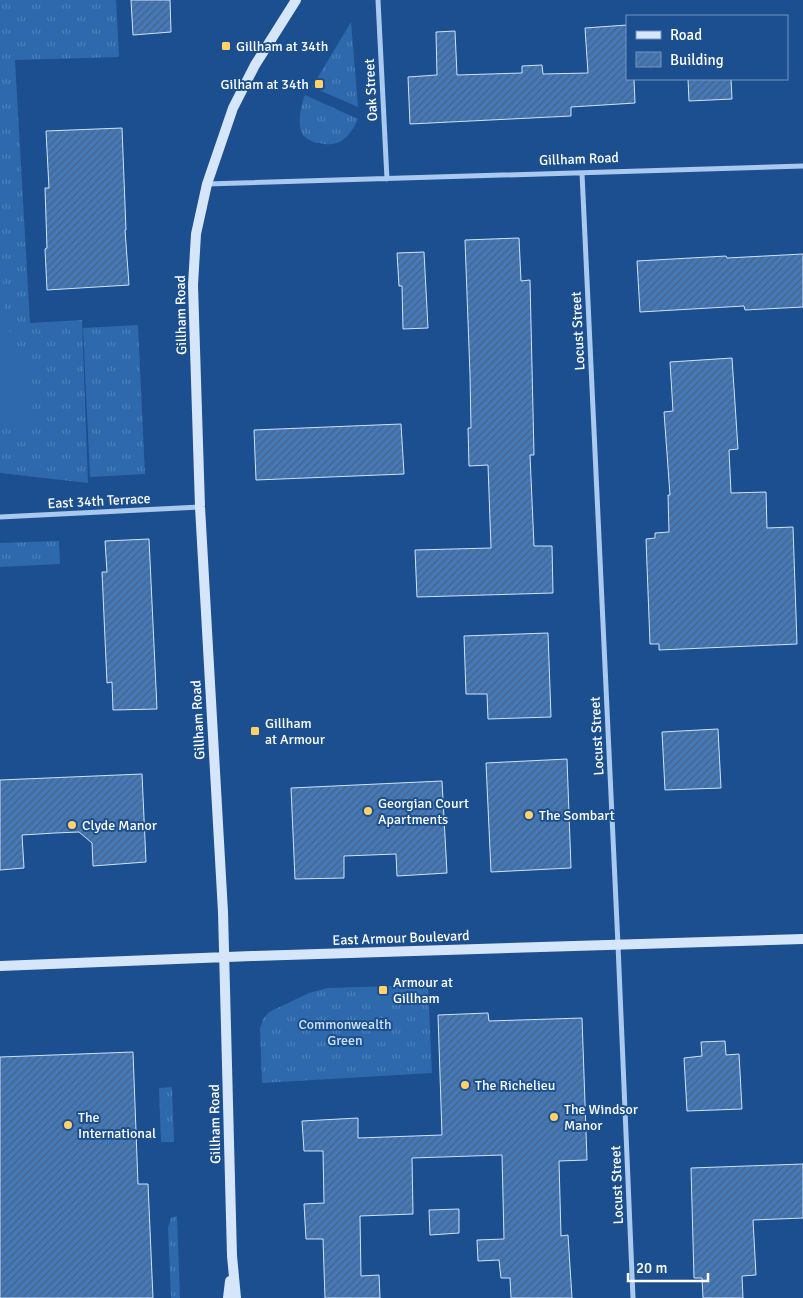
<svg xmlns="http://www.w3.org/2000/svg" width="803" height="1298" font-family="Signika,sans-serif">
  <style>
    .grass { fill: url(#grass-tufts) }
    .pitch { fill: #2e69ad }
    .building { fill: url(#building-hatch); stroke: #cfe3fa }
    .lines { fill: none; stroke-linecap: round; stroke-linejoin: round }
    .minor { stroke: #a9c9ee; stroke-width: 5 }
    .secondary { stroke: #d6e6fa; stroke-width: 10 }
    .poi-dot { fill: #ffd166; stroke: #1b4f8f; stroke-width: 2 }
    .labels { text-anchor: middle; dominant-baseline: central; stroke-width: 4; stroke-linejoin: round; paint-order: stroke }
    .poi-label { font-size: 14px; fill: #fff; stroke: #1b4f8f; text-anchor: start }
    .street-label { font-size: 14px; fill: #fff; stroke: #1b4f8f }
    .park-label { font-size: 14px; fill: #cfe3fa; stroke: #1b4f8f }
  </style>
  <defs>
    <pattern id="grass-tufts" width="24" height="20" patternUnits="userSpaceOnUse" patternTransform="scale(1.25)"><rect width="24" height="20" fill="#2e69ad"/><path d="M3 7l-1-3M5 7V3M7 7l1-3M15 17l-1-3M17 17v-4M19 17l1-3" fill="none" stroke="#4d80b9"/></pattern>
    <pattern id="building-hatch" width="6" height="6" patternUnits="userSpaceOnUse" patternTransform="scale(1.25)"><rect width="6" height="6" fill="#4478b7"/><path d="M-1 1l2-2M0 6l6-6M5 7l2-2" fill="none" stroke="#486282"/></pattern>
  </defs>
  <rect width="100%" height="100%" fill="#1b4f8f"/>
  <path class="grass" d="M0 0H116L119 57 15 60 30 323 82 320 88 483 0 473Z
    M351 22 358 107 312 87Z
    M305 95 358 119C349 138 340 148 319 143 314 143 308 140 304 136 296 128 301 104 305 95Z
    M138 325 145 474 90 477 83 328Z
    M59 541 60 564 0 567V543Z
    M428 985 432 1073 262 1083 260 1028 263 1019 269 1012 309 993 327 988Z
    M172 1087 174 1142H161L159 1088Z
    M177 1216 180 1298H171L168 1227 171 1218Z"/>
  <path class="pitch" d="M0 219 4 312 14 346 31 379 33 415 19 426 0 427Z"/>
  <path class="building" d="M131 0H170L171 32 133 35Z
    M627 25V79H634L635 103 571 107V116L410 124 408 77 437 75 436 32 455 31 457 75 522 73V66L542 65 543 74 588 73 585 28Z
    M688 79H731L732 99 689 101Z
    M122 128 126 230H125L129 285 47 290 45 249 47 248 45 188H49L46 131Z
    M519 238 521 281 530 280 534 455H530L534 546H552L553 593 417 597 415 550 491 548 488 465 469 466 468 428H471L470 375 465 240Z
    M424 252 428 328 403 329 402 286H399L397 253Z
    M803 254V307L745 310 744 306 640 312 637 261 726 256 727 258Z
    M732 358 738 449 729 450 731 493 766 492 767 528 793 527 797 644 659 650V644H650L646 539 655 538V533L669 532 668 495H670L664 412 673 411 670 362Z
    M401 424 404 474 256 480 254 430Z
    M149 539 157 709 113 710 112 682 107 683 102 572H107L105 541Z
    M548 633 551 717 488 719 487 694H466L464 636Z
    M718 729 721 788 665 790 662 732Z
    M567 759 571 868 491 872 486 763Z
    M142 774 146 862 93 866 92 843 79 832 55 833 22 835 24 868 0 870V780Z
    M442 781 447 873 397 876 396 854 344 856V878L295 879 291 788Z
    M488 1013 489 1021 582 1018 587 1160 559 1161 561 1236 568 1235 572 1298H511L510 1278H501L499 1260 478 1261 477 1240 504 1239 502 1155 412 1158 413 1214 360 1216 361 1276 379 1275 380 1298H325L323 1239H306L304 1204 324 1203 323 1151H304L302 1121 358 1118V1138L442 1135 438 1015Z
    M725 1041 726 1055 739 1054 742 1109 687 1111 684 1058 702 1056 701 1042Z
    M133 1052 138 1184H148L153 1298H0V1057Z
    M803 1164V1218L753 1220 756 1275 742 1276 743 1298H703L702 1278H694L691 1168Z
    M459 1209V1233L430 1235 429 1210Z"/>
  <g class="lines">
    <path class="minor" d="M378 0 387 179
      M582 173 618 945 633 1298
      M207 184 803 166
      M0 517 200 507"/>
    <path class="secondary" d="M0 966 252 956 803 939
      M228 1298 230 1281
      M236 1298 232 1256 223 912 200 507 193 285 196 234 207 184 233 108 255 65 296 0"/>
  </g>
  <g class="poi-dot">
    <rect x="221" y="41" width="10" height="10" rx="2.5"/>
    <rect x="314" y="79" width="10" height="10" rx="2.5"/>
    <rect x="250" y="726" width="10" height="10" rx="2.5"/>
    <circle cx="368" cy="811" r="5"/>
    <circle cx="529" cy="815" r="5"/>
    <circle cx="72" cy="825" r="5"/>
    <rect x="378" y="985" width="10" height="10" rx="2.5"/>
    <circle cx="465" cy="1085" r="5"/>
    <circle cx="554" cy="1117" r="5"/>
    <circle cx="68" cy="1125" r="5"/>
  </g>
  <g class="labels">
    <g class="poi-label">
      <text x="236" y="46">Gillham at 34th</text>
      <text x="309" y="84" text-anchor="end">Gilham at 34th</text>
      <text x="265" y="723">Gillham<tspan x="265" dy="16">at Armour</tspan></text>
      <text x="378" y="803">Georgian Court<tspan x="378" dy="16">Apartments</tspan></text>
      <text x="539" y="815">The Sombart</text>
      <text x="82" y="825">Clyde Manor</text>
      <text x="393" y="982">Armour at<tspan x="393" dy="16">Gillham</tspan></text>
      <text x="475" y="1085">The Richelieu</text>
      <text x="564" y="1109">The Windsor<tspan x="564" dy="16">Manor</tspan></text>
      <text x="78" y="1117">The<tspan x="78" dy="16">International</tspan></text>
    </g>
    <g class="street-label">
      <text transform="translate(371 90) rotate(-93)">Oak Street</text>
      <text transform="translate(579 159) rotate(-2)">Gillham Road</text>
      <text transform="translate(181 315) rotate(-91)">Gillham Road</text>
      <text transform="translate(578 331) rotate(-93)">Locust Street</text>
      <text transform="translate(99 501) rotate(-3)">East 34th Terrace</text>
      <text transform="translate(198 720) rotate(-93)">Gillham Road</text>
      <text transform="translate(597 736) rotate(-93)">Locust Street</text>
      <text transform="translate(401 938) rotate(-2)">East Armour Boulevard</text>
      <text transform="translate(215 1124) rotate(-91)">Gillham Road</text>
      <text transform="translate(617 1185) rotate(-92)">Locust Street</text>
    </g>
    <g class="park-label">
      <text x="345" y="1024">Commonwealth<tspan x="345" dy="16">Green</tspan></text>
    </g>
  </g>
  <rect x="626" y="15" width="162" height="65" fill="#1b4f8f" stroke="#7695bc"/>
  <rect x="636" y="31" width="25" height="8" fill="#d6e6fa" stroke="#7695bc"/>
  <text x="670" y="40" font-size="15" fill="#ffffff">Road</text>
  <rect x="636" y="52" width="25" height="15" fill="url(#building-hatch)" stroke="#7695bc"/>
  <text x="670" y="65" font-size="15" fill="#ffffff">Building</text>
  <path d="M628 1273v8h80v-8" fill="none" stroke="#ffffff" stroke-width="2.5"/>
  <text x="636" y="1273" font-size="15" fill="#ffffff" stroke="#1b4f8f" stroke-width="4" paint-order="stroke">20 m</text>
</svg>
